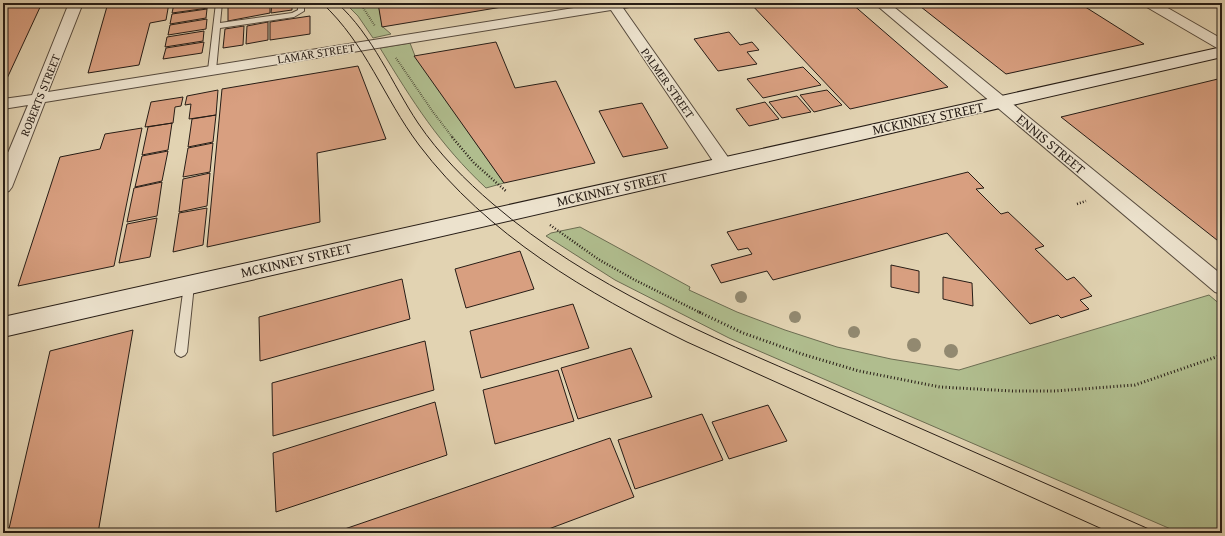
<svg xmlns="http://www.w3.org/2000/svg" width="1225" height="536" font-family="'Gentium Book Plus',serif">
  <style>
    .green { fill: #b0bd8e; stroke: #6c6d52 }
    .building { fill: #d89f80; stroke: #271d16 }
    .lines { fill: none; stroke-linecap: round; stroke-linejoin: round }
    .lane-casing { stroke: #564a3d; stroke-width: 2 }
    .street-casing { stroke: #564a3d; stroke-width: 2 }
    .secondary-casing { stroke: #271d16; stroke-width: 2 }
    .path-far2 { stroke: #271d16; stroke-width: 2; stroke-dasharray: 0.5 1.5; stroke-linecap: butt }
    .path-far1 { stroke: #271d16; stroke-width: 2.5; stroke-dasharray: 1 2; stroke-linecap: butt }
    .path { stroke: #271d16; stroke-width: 3; stroke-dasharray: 1 2.5; stroke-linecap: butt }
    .lane { fill: #ece2cd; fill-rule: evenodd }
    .street { fill: #ece2cd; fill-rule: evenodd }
    .secondary { fill: #ece2cd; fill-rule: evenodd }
    .tram { stroke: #271d16; stroke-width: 1 }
    .tree { fill: #928970 }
    .labels { text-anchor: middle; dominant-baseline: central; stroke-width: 3; stroke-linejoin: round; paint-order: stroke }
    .far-street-label { font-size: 12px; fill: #271d16; stroke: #ece2cd }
    .street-label { font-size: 14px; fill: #271d16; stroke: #ece2cd }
  </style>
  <rect width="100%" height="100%" fill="#e2d3b2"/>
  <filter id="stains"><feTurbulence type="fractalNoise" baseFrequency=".005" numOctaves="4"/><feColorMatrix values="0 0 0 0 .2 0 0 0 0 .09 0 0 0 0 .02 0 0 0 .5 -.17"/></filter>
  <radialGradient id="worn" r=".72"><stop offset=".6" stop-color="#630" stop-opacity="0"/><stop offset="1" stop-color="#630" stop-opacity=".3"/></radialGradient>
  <path class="green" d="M345 3H378L383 27 391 34 373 38 358 16Z
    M410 43 415 56 504 183 486 188C439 144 413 102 380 48Z
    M580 227 690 287 689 290 737 312 785 330 837 347 891 359 959 370 1209 295 1222 306V533H1180L729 338 615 280 546 236 551 233Z"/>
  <path class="building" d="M3 3H42L3 87Z
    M108 3H169L166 20 150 23 139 65 88 73Z
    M179 3H208V8L172 13 174 4Z
    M238 3H270V13L228 21V5Z
    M272 3H292V10L271 13Z
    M378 3H500L502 7 382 27Z
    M750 3H851L948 87 850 109Z
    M916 3H1079L1144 44 1006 74Z
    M207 9 206 18 170 24 172 14Z
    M310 16V34L270 40V22Z
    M207 19 206 29 168 35 170 25Z
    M268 22V40L246 44 247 26Z
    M244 26 243 45 223 48 225 29Z
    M204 31 203 41 165 47 167 37Z
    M729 32 740 45 752 42 759 50 747 52 757 64 718 71 694 39Z
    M204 42 202 53 163 59 166 48Z
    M496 42 515 88 556 81 595 163 504 183 414 56Z
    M358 66 386 139 317 153 320 222 207 247 222 89Z
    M803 67 821 85 763 98 747 79Z
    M1222 78V244L1061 117Z
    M218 90 216 115 189 119 191 104 185 105 187 96Z
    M827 90 842 105 814 112 800 95Z
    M797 96 811 112 782 118 769 102Z
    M183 97 181 106 175 107 173 123 145 127 151 102Z
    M765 102 779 119 749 126 736 109Z
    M642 103 668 148 623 157 599 111Z
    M216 115 213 142 188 147 192 119Z
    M172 123 168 150 142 155 148 127Z
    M142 128 114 266 18 286 60 157 100 149 105 134Z
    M213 143 210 172 183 177 188 148Z
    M168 151 162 181 135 187 142 156Z
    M968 172 984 188 976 189 1001 214 1008 212 1044 246 1035 249 1067 280 1074 277 1092 296 1080 300 1089 309 1061 318 1058 315 1030 324 947 233 773 280 767 271 721 283 711 265 752 254 748 248 738 250 727 232Z
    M210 173 207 206 179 212 183 179Z
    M162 182 157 216 127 222 134 188Z
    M207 208 203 245 173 252 179 213Z
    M157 218 150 257 119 263 127 224Z
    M520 251 534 289 466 308 455 269Z
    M891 265 919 271V293L891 287Z
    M943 277 972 283 973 306 943 299Z
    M402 279 410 319 260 361 259 317Z
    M573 304 589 348 481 378 470 331Z
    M133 330 98 533H8L50 351Z
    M425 341 434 390 273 436 272 383Z
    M631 348 652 397 578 419 561 368Z
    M558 370 574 421 495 444 483 390Z
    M435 402 447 455 276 512 273 453Z
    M768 405 787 441 729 459 712 422Z
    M702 414 723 460 635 489 618 440Z
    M610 438 634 497 538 533H333Z"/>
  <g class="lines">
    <defs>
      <path id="lane" d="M216 3H222L220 23 292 13 298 10V3H304V11L294 17 220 28 216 70 212 72 208 70Z
        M16 151 20 154 19 156 3 159V153Z
        M189 281 193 282 194 285 187 352 185 355 181 357 177 355 175 352 184 285 185 282Z"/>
      <path id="street" d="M69 3H83L48 92 605 3H637L635 6 623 8 732 163 729 167 723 169 717 167 611 10 45 102 12 187 9 191 3 193V165L28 105 3 109V99L32 95Z
        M874 3H889L1222 275V294L1215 292Z
        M1143 3H1159L1222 39V49L1217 48 1145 6Z"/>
      <path id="secondary" d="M1222 47V57L3 337V317Z"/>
    </defs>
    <use href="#lane" class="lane-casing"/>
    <use href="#street" class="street-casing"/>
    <use href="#secondary" class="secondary-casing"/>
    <path class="path-far2" d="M360 3 375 26
      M396 58 433 112 453 138"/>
    <path class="path-far1" d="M452 137 474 163 507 192
      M1077 204 1086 201
      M550 225 598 259 633 279 701 313"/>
    <path class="path" d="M699 312 743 333 805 355 859 371 940 387 1012 391H1055L1135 385 1222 355"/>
    <use href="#lane" class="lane"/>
    <use href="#street" class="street"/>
    <use href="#secondary" class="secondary"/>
    <path class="tram" d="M322 3C367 45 383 97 419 145 487 235 587 293 687 342L1111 533
      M337 3C373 35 392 84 418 123 439 154 465 180 493 204 590 287 707 335 822 385 934 434 1046 484 1158 533"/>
  </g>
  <g class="tree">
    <circle cx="741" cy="297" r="6"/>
    <circle cx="795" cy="317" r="6"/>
    <circle cx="854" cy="332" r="6"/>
    <circle cx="914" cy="345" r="7"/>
    <circle cx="951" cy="351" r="7"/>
  </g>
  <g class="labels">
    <g class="far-street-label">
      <text transform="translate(316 53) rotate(-9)">LAMAR STREET</text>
      <text transform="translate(668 83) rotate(55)">PALMER STREET</text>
      <text transform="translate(40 95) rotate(-68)">ROBERTS STREET</text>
    </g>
    <g class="street-label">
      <text transform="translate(928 118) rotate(-12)">MCKINNEY STREET</text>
      <text transform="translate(1051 144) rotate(40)">ENNIS STREET</text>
      <text transform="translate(612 189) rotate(-13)">MCKINNEY STREET</text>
      <text transform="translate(296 260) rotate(-13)">MCKINNEY STREET</text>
    </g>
  </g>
  <rect width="1225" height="536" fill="none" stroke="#e2d3b2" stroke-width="16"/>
  <rect x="4" y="4" width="1217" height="528" fill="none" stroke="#271d16" stroke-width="2"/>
  <rect x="8" y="8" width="1209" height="520" fill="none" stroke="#271d16"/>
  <rect width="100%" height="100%" filter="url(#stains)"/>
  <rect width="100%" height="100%" fill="url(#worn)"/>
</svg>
